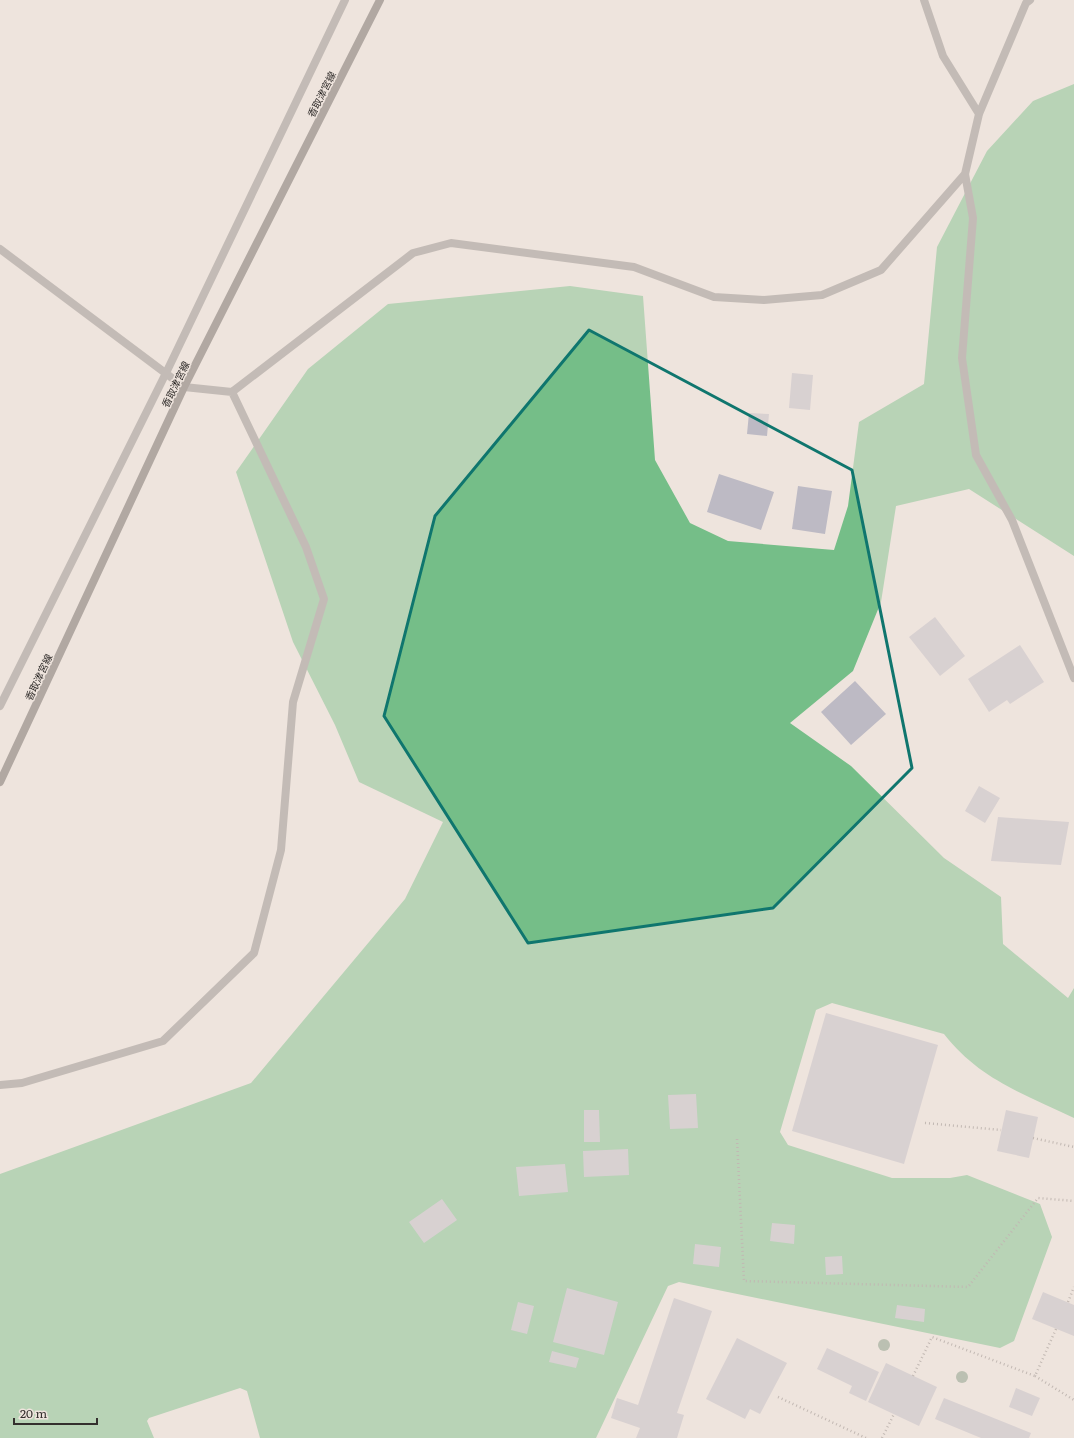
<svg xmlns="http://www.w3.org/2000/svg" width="1074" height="1438" font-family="Literata,'Noto Sans JP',serif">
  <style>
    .forest { fill: #75be88 }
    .building { fill: #bdbac4 }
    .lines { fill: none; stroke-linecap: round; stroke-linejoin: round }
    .path { stroke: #8b8480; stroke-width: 2.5; stroke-dasharray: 1 3; stroke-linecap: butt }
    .minor { stroke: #8f8b88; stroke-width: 8 }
    .secondary { stroke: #66605c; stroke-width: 8 }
    .tree { fill: #7d957e }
    .marked { fill: none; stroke: #0f766e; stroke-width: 3; stroke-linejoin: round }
    .labels { text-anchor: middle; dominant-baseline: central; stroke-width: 3; stroke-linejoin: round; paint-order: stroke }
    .street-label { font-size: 10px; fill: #34302e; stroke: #eee4dd }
  </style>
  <rect width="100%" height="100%" fill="#eee4dd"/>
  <path class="forest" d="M1074 84V556L969 489 896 506 881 602 853 671 790 723 851 766 944 858 1001 897 1003 944 1068 998 1074 988V1118C1024 1094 979 1079 944 1034L832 1003 816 1010 780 1132 788 1145 892 1178H950L967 1175 1040 1204 1052 1237 1014 1341 1000 1348 679 1282 668 1286 596 1438H260L247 1391 240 1388 149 1418 147 1421 154 1438H0V1174L251 1083 405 899 443 822 359 782 335 725 293 642 236 472 308 369 388 304 570 286 643 296 655 460 690 523 728 541 834 550 848 506 859 422 924 384 937 247 987 151 1033 101Z"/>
  <path class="building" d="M792 373 813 375 810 410 789 408Z
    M749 413 769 414 767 436 747 434Z
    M719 474 774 492 761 530 707 512Z
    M798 486 832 491 825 534 792 529Z
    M935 617 965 656 940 676 909 637Z
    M1020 645 1044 682 1010 704 1007 700 989 712 968 679Z
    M855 681 886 714 851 745 821 712Z
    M979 786 1000 798 985 823 965 811Z
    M998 817 1069 822 1061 865 991 861Z
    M826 1013 938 1045 904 1164 792 1131Z
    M696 1094 698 1128 670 1129 668 1095Z
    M584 1110H599L600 1142H584Z
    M1006 1110 1038 1117 1029 1158 997 1151Z
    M628 1149 629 1175 584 1177 583 1151Z
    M565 1164 568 1192 519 1196 516 1167Z
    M442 1199 457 1220 424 1243 409 1222Z
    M772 1223 795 1225 794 1244 770 1241Z
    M695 1244 721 1247 719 1267 693 1264Z
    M842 1256 843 1274 826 1275 825 1257Z
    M567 1288 618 1302 604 1355 553 1342Z
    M1043 1292 1074 1305V1336L1032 1319Z
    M674 1298 712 1311 677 1413 684 1415 677 1438H636L640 1428 611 1418 617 1398 638 1405Z
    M518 1302 534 1306 527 1334 511 1330Z
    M897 1305 925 1309 924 1322 895 1318Z
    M737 1338 787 1363 760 1414 750 1409 745 1419 706 1399Z
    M827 1348 879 1372 866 1401 849 1393 852 1386 817 1369Z
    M552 1351 579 1358 576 1368 549 1362Z
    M886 1363 937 1387 919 1426 868 1402Z
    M1016 1388 1040 1398 1032 1416 1009 1407Z
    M944 1398 1031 1433 1029 1438H981L935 1419Z"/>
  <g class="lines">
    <path class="path" d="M925 1123 1001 1130
      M1033 1138 1074 1147
      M737 1139 744 1281 968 1287 1038 1198 1074 1201
      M1068 1302 1074 1287
      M913 1376 932 1337 1035 1376 1056 1329
      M1035 1376 1074 1400
      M778 1397 866 1438
      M882 1438 894 1414"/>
    <path class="minor" d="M924 0 943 56 979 114
      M1030 0 1026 3 979 114 965 174 973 218 962 358 976 455 1012 520 1074 678
      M0 249 184 387 232 392 413 253 451 243 634 267 714 297 764 300 822 295 881 270 965 174
      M0 706 166 373 345 0
      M0 1085 22 1083 163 1041 254 953 281 850 293 702 324 599 306 547 232 392"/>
    <path class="secondary" d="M0 782 184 387 380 0"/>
  </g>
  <g class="tree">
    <circle cx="884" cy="1345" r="6"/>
    <circle cx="962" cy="1377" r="6"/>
  </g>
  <path d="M0 0H1074V1438H0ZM589 330 852 470 912 768 773 908 528 943 384 716 435 516Z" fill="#eee4dd" fill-opacity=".55" fill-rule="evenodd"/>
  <path class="marked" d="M589 330 852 470 912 768 773 908 528 943 384 716 435 516Z"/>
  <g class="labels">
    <g class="street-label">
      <text transform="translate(321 94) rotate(-63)">香取津宮線</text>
      <text transform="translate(175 384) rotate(-64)">香取津宮線</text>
      <text transform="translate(38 677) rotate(-65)">香取津宮線</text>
    </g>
  </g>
  <path d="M14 1418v6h83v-6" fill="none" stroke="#34302e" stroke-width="2"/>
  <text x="20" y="1418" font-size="12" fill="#34302e" stroke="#eee4dd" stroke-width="3" paint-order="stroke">20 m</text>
</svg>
